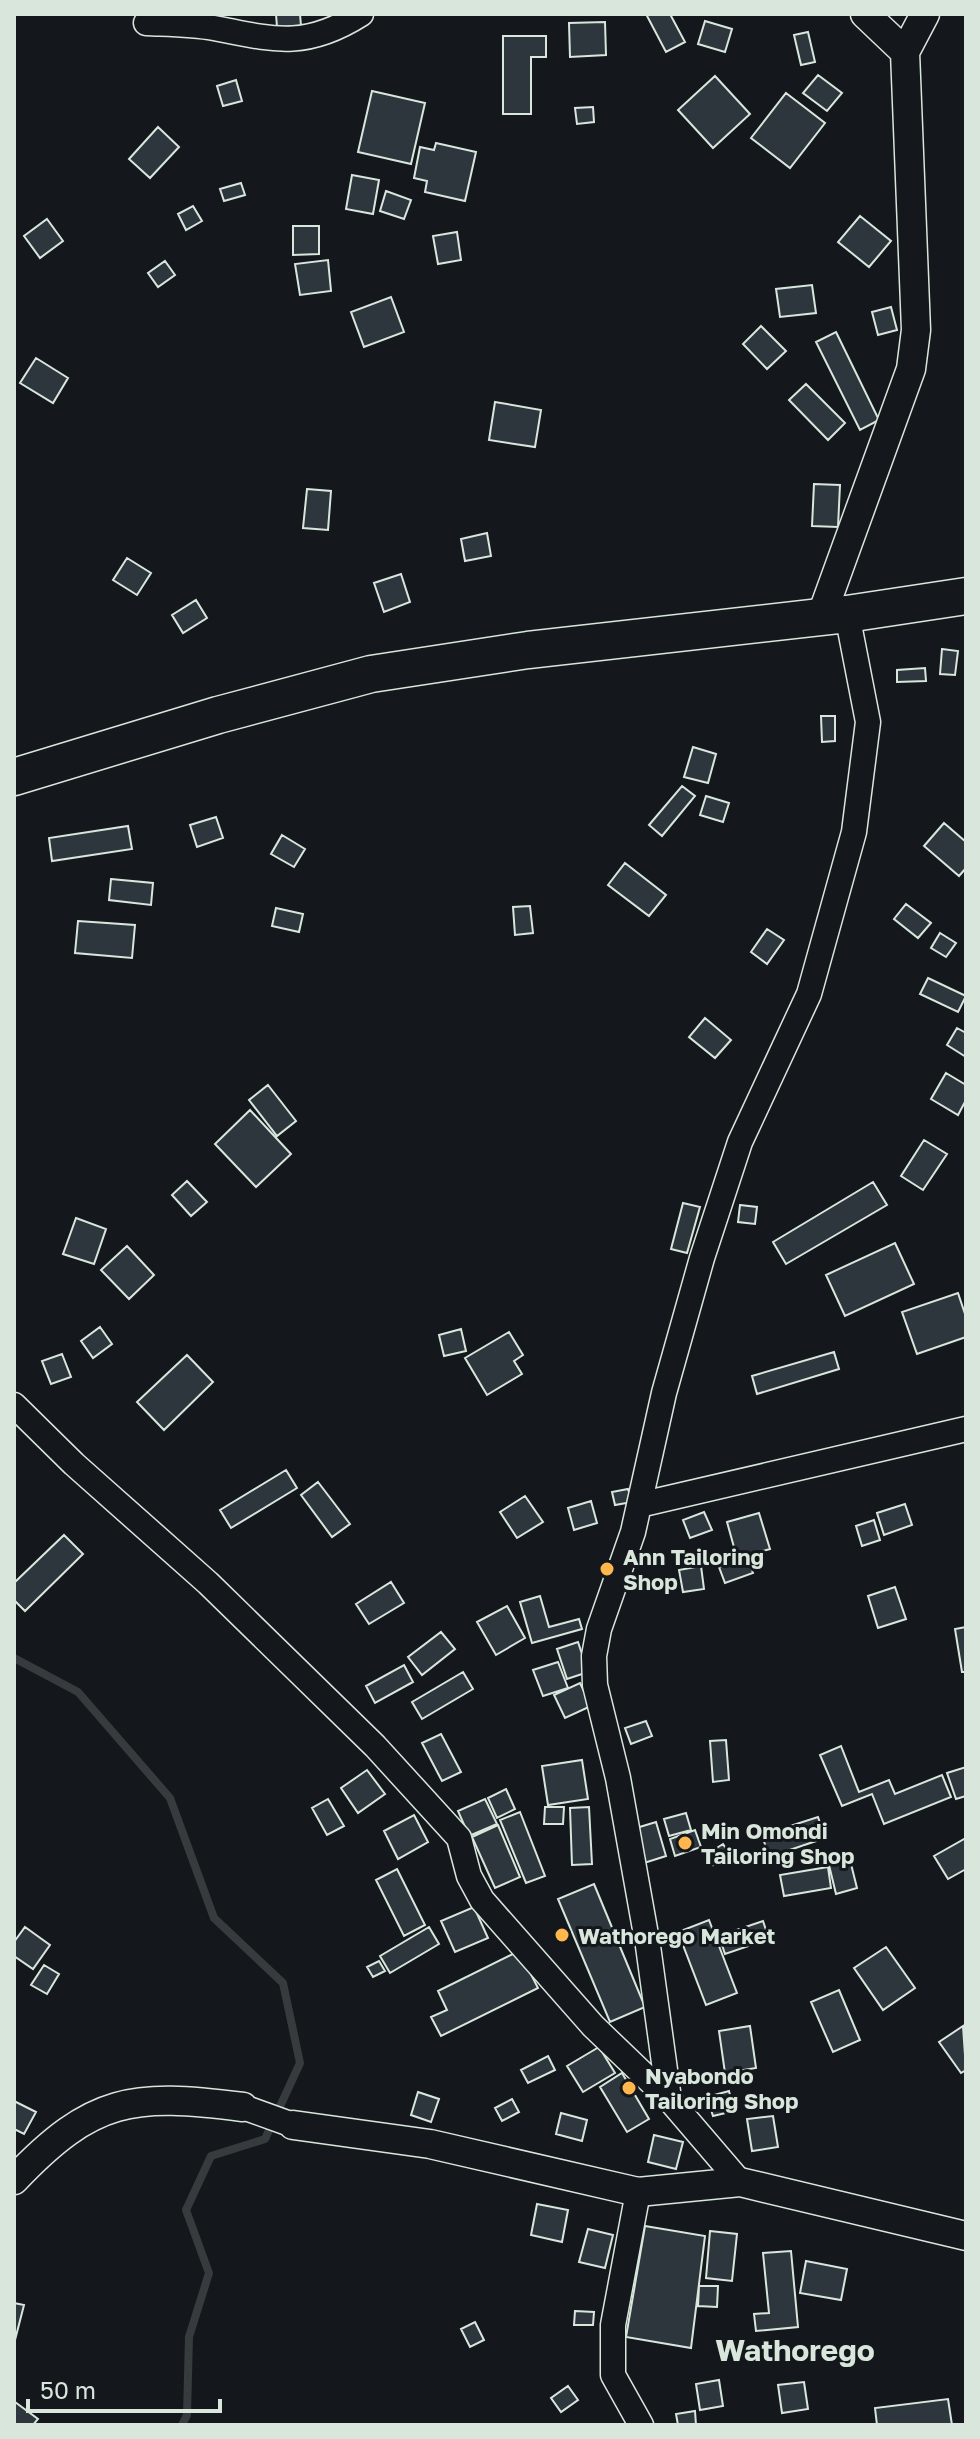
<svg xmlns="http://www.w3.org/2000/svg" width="980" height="2439" font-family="'Golos Text',sans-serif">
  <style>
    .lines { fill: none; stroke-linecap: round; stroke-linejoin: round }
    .stream { stroke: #363b3e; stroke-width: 8 }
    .building { fill: #2c363c; stroke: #d8e6dc; stroke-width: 2 }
    .minor-casing { stroke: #d8e6dc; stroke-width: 27 }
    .tertiary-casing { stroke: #d8e6dc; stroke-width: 31 }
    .primary-casing { stroke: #d8e6dc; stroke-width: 39 }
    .minor { stroke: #14181c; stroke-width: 24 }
    .tertiary { stroke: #14181c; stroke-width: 28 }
    .primary { stroke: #14181c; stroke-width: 36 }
    .poi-dot { fill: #ffb74d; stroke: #14181c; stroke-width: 3 }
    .labels { text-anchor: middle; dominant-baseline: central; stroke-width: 6; stroke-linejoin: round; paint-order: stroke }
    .poi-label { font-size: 22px; font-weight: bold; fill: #d8e6dc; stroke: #14181c; text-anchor: start }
    .district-label { font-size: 30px; font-weight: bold; fill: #d8e6dc; stroke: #14181c }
  </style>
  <rect width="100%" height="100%" fill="#14181c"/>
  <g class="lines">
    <path class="stream" d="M14 1658 78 1692 170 1798 214 1918 283 1983 300 2063 265 2139 211 2156 186 2210 209 2273 189 2337 187 2415 182 2425"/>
  </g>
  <path class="building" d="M276 14H300L301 26 277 27Z
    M646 14H670L685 42 666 52Z
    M705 21 732 29 725 52 698 44Z
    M605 22 606 55 570 57 569 23Z
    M808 32 815 62 801 65 794 35Z
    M503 36H546V57H531V114H503Z
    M818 75 842 93 827 111 803 93Z
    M715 76 750 114 713 148 678 110Z
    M236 80 242 101 223 106 217 86Z
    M372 91 425 103 411 164 358 152Z
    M786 93 825 123 790 168 751 138Z
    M593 107 594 122 577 124 575 108Z
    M158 127 179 147 150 178 129 159Z
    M436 143 476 152 465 201 425 192 427 181 414 178 420 147 434 150Z
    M352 175 379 180 373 214 346 209Z
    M241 183 245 195 224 201 220 189Z
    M386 191 411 200 404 219 380 211Z
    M193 206 202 221 186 230 178 214Z
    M860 216 891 241 869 267 838 242Z
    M47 219 63 241 40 258 24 236Z
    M293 226H319V254L293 255Z
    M457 232 461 260 438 264 433 236Z
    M328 260 331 291 300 295 295 264Z
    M165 261 175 275 158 287 148 273Z
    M812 285 816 313 780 317 776 289Z
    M391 297 404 332 364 347 351 312Z
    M891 307 897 330 878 335 872 312Z
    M761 326 786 351 767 369 743 344Z
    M836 332 879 420 860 430 816 342Z
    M36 358 68 378 53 403 20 383Z
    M806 384 845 423 828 440 789 400Z
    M495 402 541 410 535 447 489 440Z
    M814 484 840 485 838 527 812 526Z
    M307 489 331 491 328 530 303 528Z
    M487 533 491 556 465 561 461 539Z
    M127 558 151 573 137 595 113 580Z
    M401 574 410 602 384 612 374 583Z
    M196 600 207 618 183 633 172 615Z
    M942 649 958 651 955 675 940 674Z
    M925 668 926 681 897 682V670Z
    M821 716H835V741L822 742Z
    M693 747 716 754 708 783 684 777Z
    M682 786 695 796 662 836 649 825Z
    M706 796 729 803 723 822 700 815Z
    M216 817 223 838 197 847 190 825Z
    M944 823 966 842V868L959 876 924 846Z
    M128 826 132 849 52 861 49 838Z
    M282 835 305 849 294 867 271 854Z
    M625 863 666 895 649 916 608 885Z
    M111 879 153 883 151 905 109 900Z
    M906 904 931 923 918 938 894 919Z
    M530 906 533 933 515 935 513 907Z
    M276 908 303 914 299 932 272 926Z
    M78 921 135 925 132 958 75 953Z
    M767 929 784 940 767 964 751 952Z
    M940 933 956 943 946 957 931 948Z
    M928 978 966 996 958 1012 920 994Z
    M705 1018 731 1040 715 1058 689 1037Z
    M957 1028 966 1033V1057L947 1045Z
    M946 1073 966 1085V1100L958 1115 931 1099Z
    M268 1085 296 1121 277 1136 249 1100Z
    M250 1110 291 1154 256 1187 215 1144Z
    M924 1140 947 1154 923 1190 901 1176Z
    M187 1181 207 1202 191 1216 172 1195Z
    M873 1182 887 1205 786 1264 773 1242Z
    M683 1203 700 1207 687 1253 671 1249Z
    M740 1205 757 1207 755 1224 738 1222Z
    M76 1218 106 1229 94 1264 63 1254Z
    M895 1243 914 1284 845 1316 826 1275Z
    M127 1246 154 1275 129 1299 101 1270Z
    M958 1293 966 1317V1337L917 1354 902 1312Z
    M100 1327 112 1344 93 1358 81 1341Z
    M461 1329 466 1351 444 1356 439 1335Z
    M509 1332 523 1355 514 1361 522 1374 487 1395 465 1358Z
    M834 1352 839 1369 757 1394 752 1376Z
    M62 1354 71 1377 51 1384 42 1361Z
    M187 1355 213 1382 164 1430 137 1402Z
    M286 1470 297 1488 231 1528 220 1510Z
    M318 1482 350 1524 332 1537 301 1495Z
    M628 1489 632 1502 615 1505 612 1492Z
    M525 1496 543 1522 517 1538 500 1512Z
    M591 1501 597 1523 574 1530 568 1508Z
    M905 1504 912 1525 884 1535 877 1513Z
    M704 1512 712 1530 690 1538 683 1520Z
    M759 1513 770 1549 737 1558 727 1522Z
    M874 1520 880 1540 862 1546 856 1526Z
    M64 1535 83 1554 25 1611 14 1600V1583Z
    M747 1557 753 1573 725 1583 719 1567Z
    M701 1566 704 1589 683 1592 679 1570Z
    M391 1582 404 1603 369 1624 356 1604Z
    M895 1587 906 1619 878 1628 868 1596Z
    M540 1596 549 1627 579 1619 582 1629 532 1643 520 1602Z
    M507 1606 525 1638 496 1655 477 1622Z
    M966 1627V1672H962L955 1629Z
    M441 1632 455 1649 422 1675 408 1657Z
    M578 1642 588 1672 567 1679 557 1649Z
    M558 1662 568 1688 543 1696 533 1670Z
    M404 1665 413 1682 375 1703 366 1686Z
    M463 1672 473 1689 422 1719 412 1702Z
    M580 1683 591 1706 565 1718 554 1695Z
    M646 1721 652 1736 631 1744 625 1728Z
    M441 1734 461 1772 442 1781 422 1743Z
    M726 1740 729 1780 713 1782 710 1741Z
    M841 1746 859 1792 889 1780 895 1794 942 1775 951 1797 884 1824 872 1794 842 1806 820 1755Z
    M582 1760 588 1799 548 1805 542 1766Z
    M966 1767V1796L956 1799 947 1773Z
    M367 1770 385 1794 358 1813 341 1788Z
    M506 1789 515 1809 497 1818 488 1798Z
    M328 1799 344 1826 327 1835 312 1808Z
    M485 1799 497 1824 469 1836 458 1811Z
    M545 1807H564L563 1824H544Z
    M589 1807 592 1864 572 1865 570 1808Z
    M520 1812 545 1876 526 1883 500 1820Z
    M686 1813 691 1830 669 1836 664 1819Z
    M414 1815 428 1842 398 1859 384 1831Z
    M818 1817 825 1838 769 1857 762 1835Z
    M656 1822 666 1856 644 1863 633 1829Z
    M498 1825 520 1877 495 1888 472 1837Z
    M695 1830 701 1847 675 1856 670 1839Z
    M966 1838V1869L948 1879 934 1856Z
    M723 1844 730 1855 713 1865 707 1854Z
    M850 1860 857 1888 836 1894 829 1865Z
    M828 1867 831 1888 784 1896 780 1875Z
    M397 1869 425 1925 404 1936 376 1880Z
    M594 1884 645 2007 610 2022 558 1899Z
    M474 1907 488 1938 455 1952 441 1921Z
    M709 1920 737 1993 706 2005 678 1932Z
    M763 1921 769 1939 725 1954 719 1936Z
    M25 1927 50 1945 33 1969 14 1956V1942Z
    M429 1927 439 1944 390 1973 380 1956Z
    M886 1947 915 1988 883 2010 854 1968Z
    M519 1951 538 1988 441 2036 431 2017 447 2010 438 1991Z
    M379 1961 385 1971 373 1977 367 1967Z
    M44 1965 59 1974 47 1994 31 1985Z
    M839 1990 860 2040 833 2052 811 2002Z
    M750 2026 756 2068 725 2073 719 2031Z
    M963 2026 966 2070 961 2073 939 2042Z
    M599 2047 615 2073 583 2092 567 2066Z
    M548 2056 555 2070 528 2083 521 2070Z
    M622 2073 649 2119 627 2132 600 2087Z
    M729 2091 734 2111 713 2116 707 2097Z
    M418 2092 439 2099 431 2122 411 2115Z
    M512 2099 519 2112 502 2121 495 2108Z
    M14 2101 36 2112 24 2134 14 2129Z
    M561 2113 587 2120 582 2141 556 2134Z
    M773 2116 778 2147 752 2151 747 2119Z
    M654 2135 683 2142 676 2169 648 2162Z
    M537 2204 568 2210 562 2242 531 2235Z
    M645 2226 705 2236 691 2348 626 2337Z
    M588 2229 613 2235 605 2268 579 2262Z
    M710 2231 737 2234 732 2281 706 2278Z
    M791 2251 798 2327 756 2331 754 2314 769 2313 763 2253Z
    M806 2261 847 2269 841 2300 800 2293Z
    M699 2286H718L717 2307 698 2306Z
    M14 2303 24 2305 15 2340H14Z
    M575 2311 594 2312 593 2325H574Z
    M475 2322 484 2340 470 2347 461 2329Z
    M719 2380 723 2406 700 2410 696 2384Z
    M804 2382 808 2409 782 2413 778 2385Z
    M568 2386 578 2400 561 2412 551 2398Z
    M948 2399 952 2425H877L875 2408Z
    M15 2402 38 2419 33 2425H14Z
    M695 2411 696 2425H678L676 2414Z"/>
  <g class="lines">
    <defs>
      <path id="minor" d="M146 23C168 24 192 24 214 28 274 40 306 49 361 14
        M14 1405 74 1464 208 1583 375 1746 459 1838 469 1876 482 1900 593 2026 669 2099 740 2182
        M639 1505 966 1429
        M669 2099 648 1946 618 1778 595 1685 594 1656 599 1629 633 1532 664 1393 702 1258 740 1142 809 994 854 832 868 722 847 614
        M243 2107 293 2125
        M638 2192 613 2325V2375L641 2425"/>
      <path id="tertiary" d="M865 14 905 52
        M821 617 911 369 916 330 905 52 925 14
        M293 2125 430 2144 638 2192 740 2182 966 2236
        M14 2180C93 2097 132 2093 243 2107"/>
      <path id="primary" d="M14 777 218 715 371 674 528 650 847 614 966 596"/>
    </defs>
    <use href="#minor" class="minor-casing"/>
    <use href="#tertiary" class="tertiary-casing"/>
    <use href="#primary" class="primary-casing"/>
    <use href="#minor" class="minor"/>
    <use href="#tertiary" class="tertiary"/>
    <use href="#primary" class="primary"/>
  </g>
  <g class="poi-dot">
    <circle cx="607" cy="1569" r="8"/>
    <circle cx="685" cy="1843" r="8"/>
    <circle cx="562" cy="1935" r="8"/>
    <circle cx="629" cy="2088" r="8"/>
  </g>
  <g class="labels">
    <g class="poi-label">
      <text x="623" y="1556">Ann Tailoring<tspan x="623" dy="25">Shop</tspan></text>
      <text x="701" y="1830">Min Omondi<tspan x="701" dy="25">Tailoring Shop</tspan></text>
      <text x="578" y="1935">Wathorego Market</text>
      <text x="645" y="2075">Nyabondo<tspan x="645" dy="25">Tailoring Shop</tspan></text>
    </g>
    <g class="district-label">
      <text x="795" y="2350">Wathorego</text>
    </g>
  </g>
  <rect width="980" height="2439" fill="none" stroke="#d8e6dc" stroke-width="32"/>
  <path d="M28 2399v12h192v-12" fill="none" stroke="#d8e6dc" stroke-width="4"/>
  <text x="40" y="2399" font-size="24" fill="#d8e6dc" stroke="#14181c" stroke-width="6" paint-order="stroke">50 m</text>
</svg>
